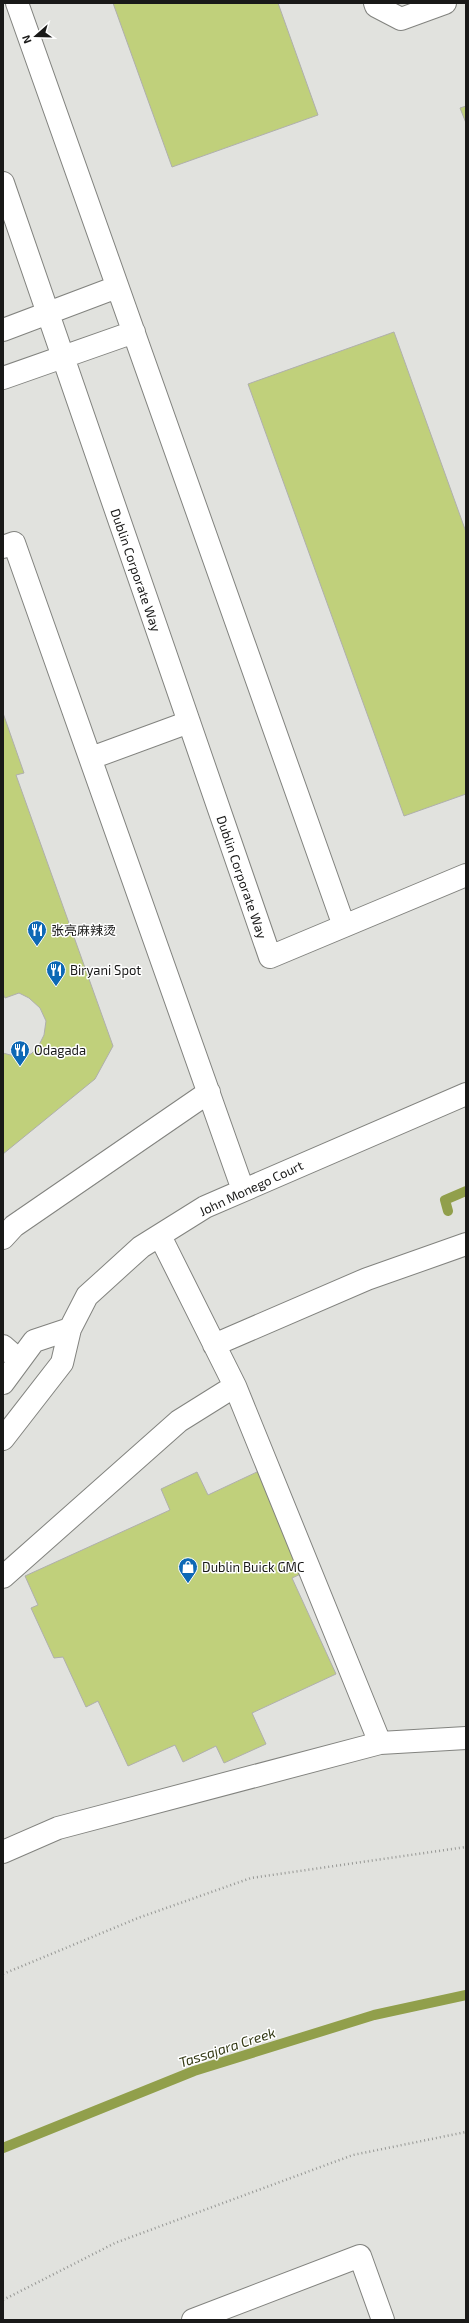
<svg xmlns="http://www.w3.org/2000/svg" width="469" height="2323" font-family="'Exo 2','Noto Sans SC',sans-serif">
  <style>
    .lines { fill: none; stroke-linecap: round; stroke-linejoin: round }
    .stream { stroke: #919f4b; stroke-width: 10 }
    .building { fill: #c0d07b; stroke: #afafac }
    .minor-casing { stroke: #82837f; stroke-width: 24 }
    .path { stroke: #969794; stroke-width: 2.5; stroke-dasharray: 1 3; stroke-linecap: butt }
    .minor { stroke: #fff; stroke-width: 22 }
    .labels { text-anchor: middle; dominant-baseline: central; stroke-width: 3; stroke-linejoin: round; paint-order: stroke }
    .street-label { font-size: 13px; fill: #191918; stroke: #fff }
    .poi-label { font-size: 13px; fill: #191918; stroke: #fff; text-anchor: start }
    .water-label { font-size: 14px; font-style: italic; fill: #343a16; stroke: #fff }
  </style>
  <rect width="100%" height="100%" fill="#e1e2de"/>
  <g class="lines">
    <path class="stream" d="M448 1211 445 1200 466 1191
      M3 2148 194 2071 374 2015 466 1995"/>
  </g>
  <path class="building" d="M113 3H278L318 115 172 167Z
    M466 106V123L460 108Z
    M394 332 466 532V794L404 816 248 384Z
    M3 713 24 773 16 775 113 1046 95 1079 3 1154V1053L14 1056 31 1054 38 1047 44 1035 46 1021 40 1008 29 998 19 993 5 998 3 993Z
    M259 1471 305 1572 292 1578 336 1674 252 1713 266 1744 224 1763 216 1746 183 1762 175 1745 128 1766 98 1701 86 1707 63 1657 54 1658 31 1608 38 1605 25 1576 170 1510 161 1489 197 1472 208 1495Z"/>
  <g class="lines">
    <defs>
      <path id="minor" d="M17 3 344 926
        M375 3 376 6 401 19 445 3
        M3 183 270 957 466 875
        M3 330 117 287
        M3 378 134 332
        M3 547 14 543 243 1190
        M91 758 189 722
        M160 1236 235 1386 380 1743
        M3 1238 14 1226 209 1092
        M214 1345 367 1279 466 1244
        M3 1346 19 1360
        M3 1383 34 1341 70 1329
        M3 1439 62 1363 70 1329 87 1296 141 1247 205 1207 466 1094
        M3 1577 179 1421 235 1386
        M3 1852 58 1828 380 1743 466 1738
        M193 2320 360 2256 383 2320"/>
    </defs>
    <use href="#minor" class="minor-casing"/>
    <path class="path" d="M3 1974 138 1918 251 1878 466 1847
      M3 2300 115 2243 353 2155 466 2132"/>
    <use href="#minor" class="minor"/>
  </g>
  <defs>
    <symbol id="restaurant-pin" viewBox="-11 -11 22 30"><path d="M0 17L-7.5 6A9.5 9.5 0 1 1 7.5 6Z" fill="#0d68b5" stroke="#fff"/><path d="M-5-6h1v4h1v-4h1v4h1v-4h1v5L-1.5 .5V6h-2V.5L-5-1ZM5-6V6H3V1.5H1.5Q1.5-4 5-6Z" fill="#fff"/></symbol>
    <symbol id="shop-pin" viewBox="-11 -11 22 30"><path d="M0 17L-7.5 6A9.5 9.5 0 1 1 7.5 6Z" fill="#0d68b5" stroke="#fff"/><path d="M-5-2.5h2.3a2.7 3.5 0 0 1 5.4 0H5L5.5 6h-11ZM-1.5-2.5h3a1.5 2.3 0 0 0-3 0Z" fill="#fff"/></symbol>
  </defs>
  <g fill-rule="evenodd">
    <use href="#restaurant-pin" x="26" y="919" width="22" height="30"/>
    <use href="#restaurant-pin" x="45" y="959" width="22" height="30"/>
    <use href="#restaurant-pin" x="9" y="1039" width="22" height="30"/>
    <use href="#shop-pin" x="177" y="1556" width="22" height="30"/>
  </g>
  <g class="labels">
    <g class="street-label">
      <text transform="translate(136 570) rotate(71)">Dublin Corporate Way</text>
      <text transform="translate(242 877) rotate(71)">Dublin Corporate Way</text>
      <text transform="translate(251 1188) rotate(-25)">John Monego Court</text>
    </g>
    <g class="poi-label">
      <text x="51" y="930">张亮麻辣烫</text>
      <text x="70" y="970">Biryani Spot</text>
      <text x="34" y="1050">Odagada</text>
      <text x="202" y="1567">Dublin Buick GMC</text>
    </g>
    <g class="water-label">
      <text transform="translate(227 2047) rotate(-18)">Tassajara Creek</text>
    </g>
  </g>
  <rect width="469" height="2323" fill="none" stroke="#191918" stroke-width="8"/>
  <g transform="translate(36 36) rotate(250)" stroke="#ffffff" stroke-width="3" paint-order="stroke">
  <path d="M0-3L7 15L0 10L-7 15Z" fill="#191918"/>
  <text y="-6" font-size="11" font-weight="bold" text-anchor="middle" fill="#191918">N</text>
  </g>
</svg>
